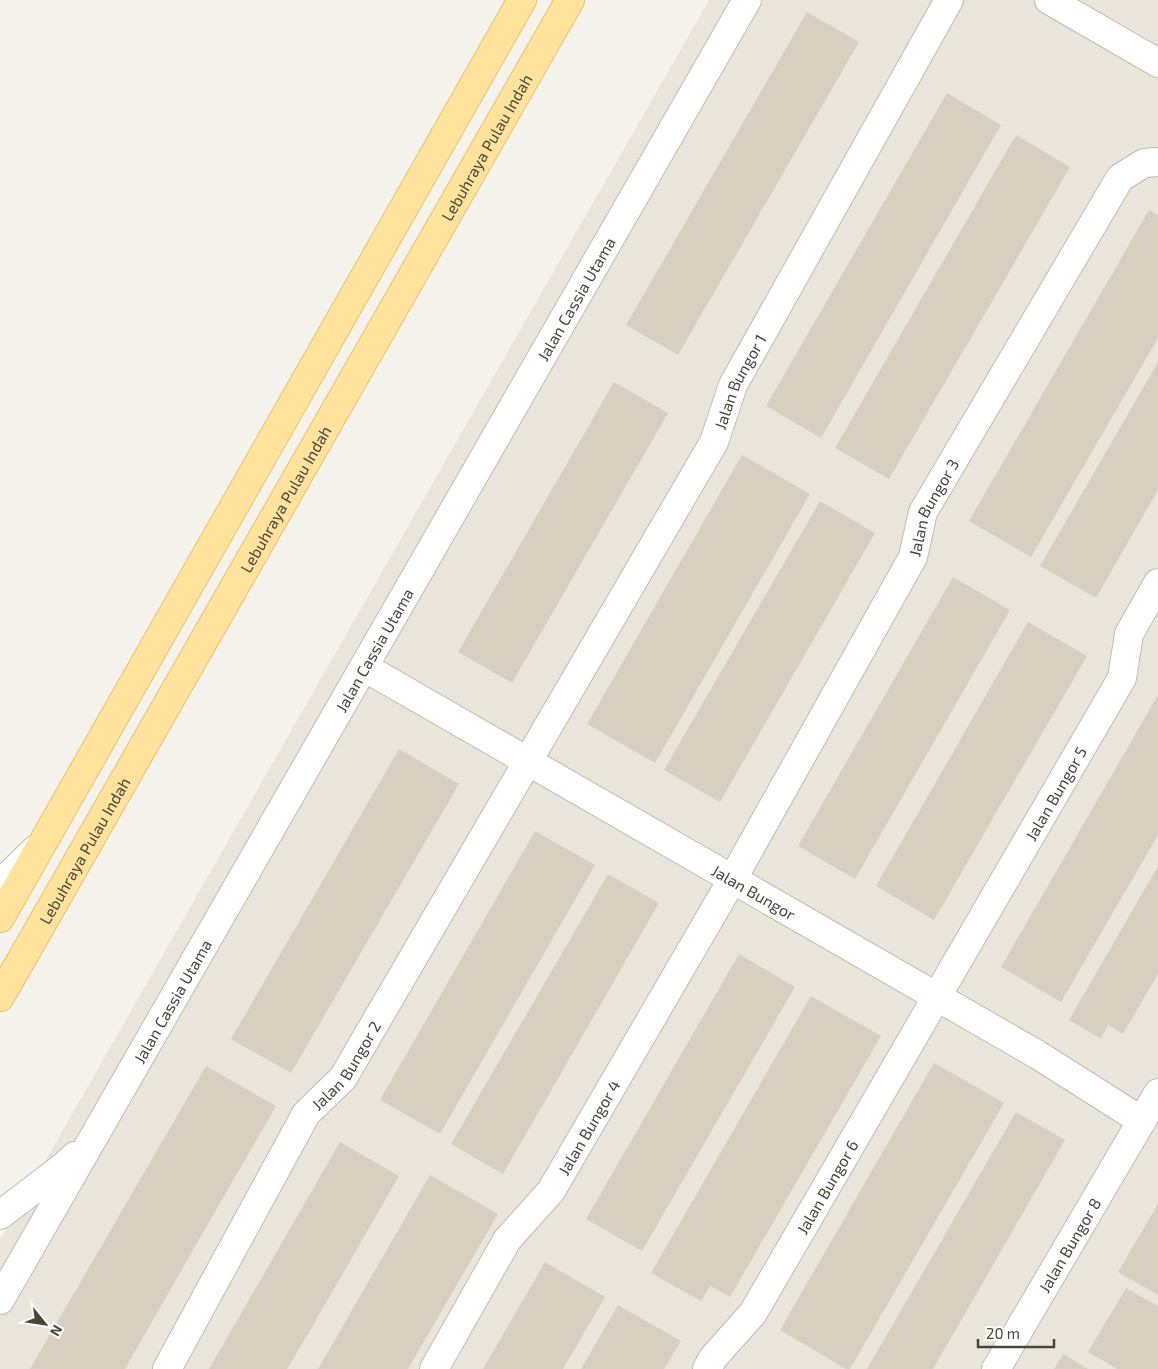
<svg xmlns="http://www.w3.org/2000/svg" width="1158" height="1369" font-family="'Exo 2',sans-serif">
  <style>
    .residential { fill: #eae5da }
    .building { fill: #d8cfc1 }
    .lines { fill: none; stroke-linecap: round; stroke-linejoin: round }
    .minor-casing { stroke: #c2bbae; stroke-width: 30 }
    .major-casing { stroke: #e6c16a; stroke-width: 30 }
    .minor { stroke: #fff; stroke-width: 28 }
    .major { stroke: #ffe39c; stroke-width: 28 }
    .labels { text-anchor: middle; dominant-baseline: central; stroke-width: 4; stroke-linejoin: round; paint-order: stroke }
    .street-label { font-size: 16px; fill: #4b4439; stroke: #fff }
  </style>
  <rect width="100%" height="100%" fill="#f6f3ec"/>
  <path class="residential" d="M709 0H1158V1369H0V1240Z"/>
  <path class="building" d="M807 12 859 42 678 355 626 325Z
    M947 93 1001 125 821 438 766 406Z
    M1016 135 1070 167 889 479 835 448Z
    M1149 210 1158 215V338L1031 557 969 521Z
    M1158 362V490L1096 598 1040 566Z
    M614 382 668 413 512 683 458 652Z
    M742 455 810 494 655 763 587 724Z
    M820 501 875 533 720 802 664 770Z
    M953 577 1010 610 855 879 798 846Z
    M1028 622 1087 656 934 920 876 886Z
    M1158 695V835L1061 1002 1001 967Z
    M399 749 459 784 291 1073 231 1039Z
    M535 831 595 865 440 1134 380 1100Z
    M1158 866V974L1123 1034 1108 1025 1101 1039 1069 1020Z
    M608 874 659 903 503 1174 451 1144Z
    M739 954 795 987 642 1251 586 1219Z
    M811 996 881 1036 730 1297 710 1286 701 1301 651 1273Z
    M934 1063 1004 1103 850 1369H846L780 1330Z
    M206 1066 276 1106 174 1283 125 1369H30Z
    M1016 1112 1065 1140 936 1364 933 1369H867Z
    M340 1142 399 1176 308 1334 287 1369H209Z
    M430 1175 498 1214 412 1362 408 1369H318Z
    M1158 1204V1295L1118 1272Z
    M545 1262 605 1297 580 1340 563 1369H483Z
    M1126 1288 1158 1306V1369H1117L1088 1352Z
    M618 1305 681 1341 664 1369H581Z
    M1063 1354 1088 1369H1054Z"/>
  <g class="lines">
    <defs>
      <g id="minor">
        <path d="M1049 0 1158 63"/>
        <path id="s1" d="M364 667 1038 1055 1142 1121"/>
        <path d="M0 884 35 850"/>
        <path d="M0 1215 63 1167 75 1156"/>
        <path id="s2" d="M0 1300 747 0"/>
        <path id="s3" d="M167 1369 306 1114 343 1078 714 442 733 385 949 0"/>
        <path id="s4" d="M434 1369 507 1240 551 1191 732 880 913 557 923 512 1120 178 1144 163 1158 162"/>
        <path id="s5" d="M707 1369 713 1358 753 1313 1122 678 1129 634 1158 583"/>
        <path id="s6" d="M996 1369 1158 1093"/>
      </g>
      <g id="major">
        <path d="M0 918 522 0"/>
        <path id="s7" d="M0 997 570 0"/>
      </g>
    </defs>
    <use href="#minor" class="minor-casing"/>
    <use href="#major" class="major-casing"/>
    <use href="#minor" class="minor"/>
    <use href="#major" class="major"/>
  </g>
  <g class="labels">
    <g class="street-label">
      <text stroke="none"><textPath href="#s7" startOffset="979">Lebuhraya Pulau Indah</textPath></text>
      <text stroke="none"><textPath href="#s2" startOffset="1155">Jalan Cassia Utama</textPath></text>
      <text stroke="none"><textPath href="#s3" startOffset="1144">Jalan Bungor 1</textPath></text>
      <text stroke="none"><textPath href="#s7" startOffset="574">Lebuhraya Pulau Indah</textPath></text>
      <text stroke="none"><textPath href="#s4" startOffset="998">Jalan Bungor 3</textPath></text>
      <text stroke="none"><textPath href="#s2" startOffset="750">Jalan Cassia Utama</textPath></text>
      <text stroke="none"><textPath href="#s5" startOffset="674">Jalan Bungor 5</textPath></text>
      <text stroke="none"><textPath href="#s7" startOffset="169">Lebuhraya Pulau Indah</textPath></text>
      <text stroke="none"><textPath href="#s1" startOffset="450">Jalan Bungor</textPath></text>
      <text stroke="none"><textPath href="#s2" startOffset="345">Jalan Cassia Utama</textPath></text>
      <text stroke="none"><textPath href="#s3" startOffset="354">Jalan Bungor 2</textPath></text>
      <text stroke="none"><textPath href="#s4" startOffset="288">Jalan Bungor 4</textPath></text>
      <text stroke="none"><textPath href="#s5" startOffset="219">Jalan Bungor 6</textPath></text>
      <text stroke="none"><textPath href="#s6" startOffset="144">Jalan Bungor 8</textPath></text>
    </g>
  </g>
  <g transform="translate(45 1324) rotate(120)" stroke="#ffffff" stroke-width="4" paint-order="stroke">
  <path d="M0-4L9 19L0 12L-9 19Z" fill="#4b4439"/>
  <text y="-8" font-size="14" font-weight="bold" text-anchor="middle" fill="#4b4439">N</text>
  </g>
  <path d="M978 1339v8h76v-8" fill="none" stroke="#4b4439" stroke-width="2.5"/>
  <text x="986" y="1339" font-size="15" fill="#4b4439" stroke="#ffffff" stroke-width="4" paint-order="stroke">20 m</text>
</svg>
